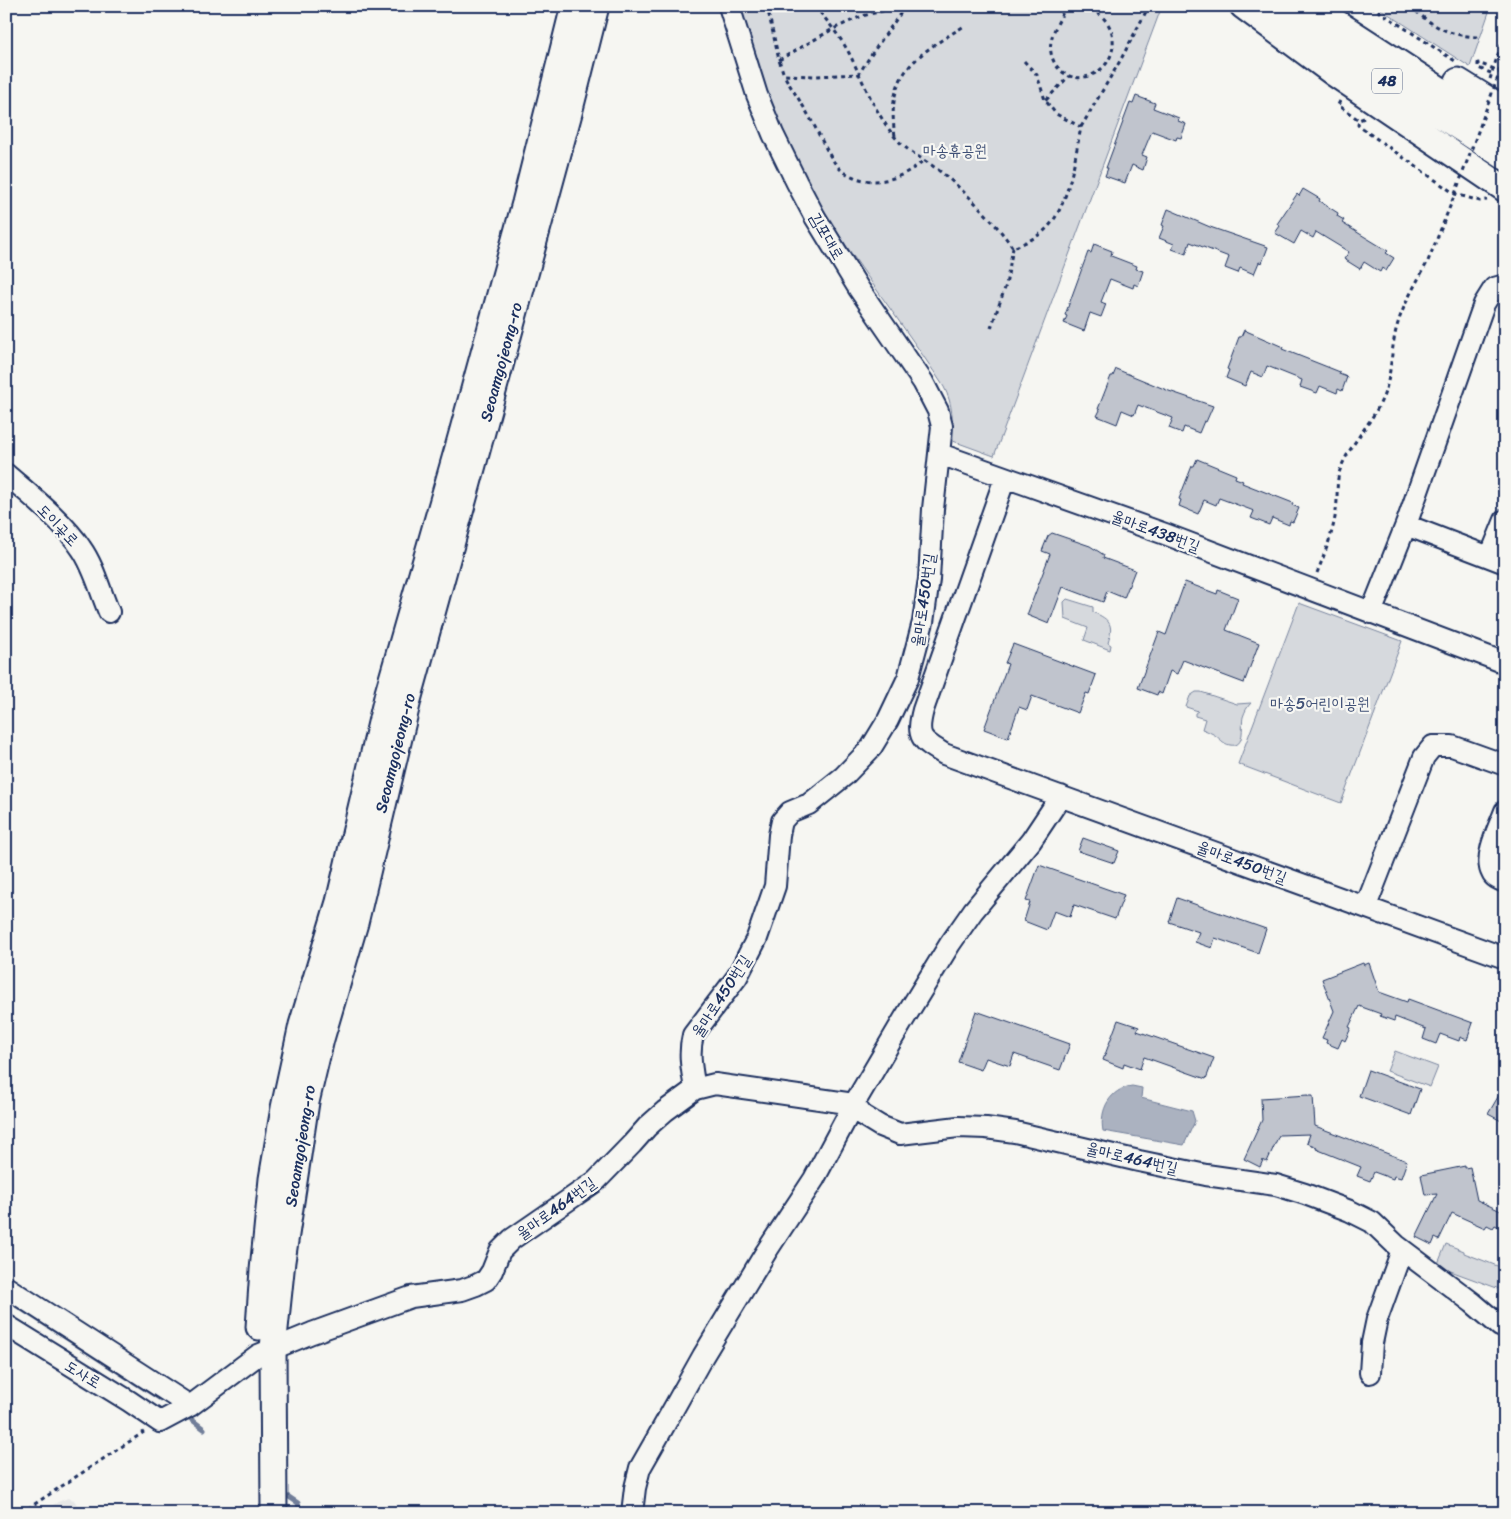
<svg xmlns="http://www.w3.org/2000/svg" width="1511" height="1519" font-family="Sriracha,'Poor Story',sans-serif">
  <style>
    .built { fill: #e6e7e7 }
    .green { fill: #d6d9dd; stroke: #78849e }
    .water { fill: #abb2c0; stroke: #717e99 }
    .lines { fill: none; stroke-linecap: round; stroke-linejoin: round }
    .stream { stroke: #717e99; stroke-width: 5 }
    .building { fill: #c0c4cd; stroke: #1b2f5e }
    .minor-casing { stroke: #1b2f5e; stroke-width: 24 }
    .major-casing { stroke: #1b2f5e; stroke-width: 29 }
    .path { stroke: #1b2f5e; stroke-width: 3; stroke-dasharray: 4 4; stroke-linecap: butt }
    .minor { stroke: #f6f6f2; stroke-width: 20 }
    .major { stroke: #f6f6f2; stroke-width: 25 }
    .path-bridge { stroke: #1b2f5e; stroke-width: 3; stroke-dasharray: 4 4; stroke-linecap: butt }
    .labels { text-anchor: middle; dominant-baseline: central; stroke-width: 4.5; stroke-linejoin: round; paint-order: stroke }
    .shield { fill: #f6f6f2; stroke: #5d6b8a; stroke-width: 1 }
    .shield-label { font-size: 15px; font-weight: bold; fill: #1b2f5e }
    .park-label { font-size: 16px; fill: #405177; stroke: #f6f6f2 }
    .street-label { font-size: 16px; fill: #1b2f5e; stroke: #f6f6f2 }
  </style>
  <rect width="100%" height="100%" fill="#f6f6f2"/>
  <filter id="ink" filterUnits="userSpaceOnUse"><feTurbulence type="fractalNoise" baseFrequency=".02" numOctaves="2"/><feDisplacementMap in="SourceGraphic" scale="10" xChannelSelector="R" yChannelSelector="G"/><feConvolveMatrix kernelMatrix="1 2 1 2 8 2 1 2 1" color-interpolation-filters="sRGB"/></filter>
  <g filter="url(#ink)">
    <path class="built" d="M68 1498 74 1500 82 1513H40L58 1502Z"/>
    <path class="green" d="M739 6H1162L994 456 953 441C953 422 953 404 944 387 891 305 828 231 786 142 765 99 754 52 739 6Z
      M1376 6H1474L1489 12 1470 67Z
      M1067 599 1093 607V612C1110 620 1114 624 1108 643L1111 645 1110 650 1084 640 1088 628 1065 619 1064 602Z
      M1299 603 1402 641 1341 803 1238 764Z
      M1196 692H1201L1237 704 1251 703C1247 707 1245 711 1243 717 1241 726 1246 748 1230 745 1223 744 1219 737 1213 734 1209 732 1205 730 1202 729L1205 719 1195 716V713L1198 711 1186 707 1190 696Z
      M1395 1051 1438 1067 1430 1087 1387 1071Z
      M1446 1244 1464 1251V1253L1505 1269V1291L1437 1266Z"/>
    <path class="water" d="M1132 1086 1142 1088 1141 1098 1192 1111 1195 1121 1184 1145 1103 1131C1099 1110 1110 1089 1132 1086Z"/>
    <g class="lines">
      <path class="stream" d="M17 1306 159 1398
        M187 1416 204 1429
        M289 1497 298 1503 300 1513"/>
    </g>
    <path class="building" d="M1136 96 1155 103 1153 108 1179 118 1178 121 1186 124 1181 138 1177 137 1176 140 1152 131 1142 155 1147 157 1143 170 1132 165 1125 183 1105 176 1108 168H1106L1130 103 1133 104Z
      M1303 189 1320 199 1319 201 1338 213 1337 216 1344 220 1342 223 1388 251 1386 253 1394 258 1386 271 1382 268 1380 272 1364 262 1360 269 1344 259 1349 252 1316 232 1313 238 1301 231 1294 244 1275 233 1280 226 1277 224 1297 194 1299 196Z
      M1168 209 1210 227 1268 247 1262 263 1259 262 1254 274 1240 268 1238 273 1225 268 1229 257 1190 242 1186 254 1172 249 1174 244 1159 238 1164 226 1162 225Z
      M1094 244 1112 251 1111 256 1137 266 1136 269 1143 271 1138 286 1134 284 1133 288 1110 279 1101 302 1106 304 1101 317 1090 313 1084 331 1064 323 1067 316 1065 315 1088 252 1091 253Z
      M1244 330 1283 347 1282 349 1340 372 1339 374 1347 377 1342 391 1338 389 1337 393 1320 386 1317 393 1300 387 1302 380 1267 366 1263 377 1251 372 1245 386 1226 378 1229 370 1227 369 1239 337H1241Z
      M1116 369 1169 391 1213 406 1206 422 1204 421 1199 433 1184 427 1182 433 1169 428 1173 418 1138 405 1134 415 1122 410 1117 424 1097 416 1100 410 1098 409 1111 376H1113Z
      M1197 459 1236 475 1235 478 1243 481 1242 483 1293 503 1292 505 1299 508 1293 522 1290 521 1289 525 1272 518 1269 525 1251 518 1254 511 1219 498 1216 505 1204 500 1198 514 1179 506 1181 500 1179 499 1192 466H1194Z
      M1052 533 1090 546 1104 555 1103 558 1135 570 1124 598 1107 591 1103 602 1063 587 1049 624 1027 615 1050 554 1042 551 1048 536Z
      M1185 582 1217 594 1218 590 1238 598 1226 630 1259 643 1244 683 1183 660 1177 674 1170 671 1162 694 1158 692 1157 695 1138 688 1159 632 1166 635Z
      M1013 644 1096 675 1089 694 1086 693 1078 713 1032 696 1027 710 1019 707 1008 738 984 729 1008 664 1005 663Z
      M1083 838 1119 851 1114 863 1078 851Z
      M1039 865 1124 895 1115 919 1074 905 1070 917 1054 911 1047 930 1024 921 1030 902 1026 901Z
      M1177 898 1266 929 1258 953 1215 938 1212 948 1195 942 1199 932 1169 922Z
      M1363 963 1364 965 1369 963 1379 992 1407 1002 1408 999 1473 1023 1467 1040 1460 1037 1459 1041 1440 1034 1436 1044 1423 1039 1426 1029 1395 1017 1394 1021 1380 1016 1381 1014 1359 1006 1349 1027 1351 1028 1345 1041 1342 1039 1338 1048 1326 1043 1327 1040 1322 1038 1334 1011 1322 979Z
      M976 1011 1070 1044 1060 1070 1014 1054 1010 1066 986 1058 981 1070 958 1062Z
      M1118 1020 1139 1027 1137 1031 1214 1058 1206 1079 1144 1057 1140 1069 1124 1063 1123 1068 1103 1060Z
      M1368 1070 1420 1089 1411 1115 1359 1096Z
      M1505 1085V1123L1488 1114Z
      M1308 1095V1096H1313L1315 1126 1407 1161 1401 1178 1394 1176 1393 1179 1374 1172 1370 1181 1357 1176 1361 1167 1316 1149 1317 1147 1307 1143 1310 1134 1279 1135 1267 1162 1263 1160 1260 1167 1244 1159 1262 1120 1261 1098Z
      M1465 1166V1168L1470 1167 1477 1200 1505 1213V1230L1495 1225 1493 1228 1487 1225 1485 1228 1452 1213 1439 1240 1435 1238 1432 1245 1416 1237 1437 1194 1425 1195 1421 1175Z"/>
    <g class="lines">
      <defs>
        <path id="minor" d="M940 454 1165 534 1505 663
          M6 474C30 495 64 522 81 548 94 566 100 591 109 612
          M1005 478 923 710C916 737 921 740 944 754L1505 958
          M1406 525 1505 563
          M1490 557 1505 520
          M1371 613 1406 525 1484 304 1494 288 1505 285
          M1505 811C1499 827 1483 858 1492 873 1494 878 1500 880 1505 882
          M1366 906 1424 757 1433 746H1452L1505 765
          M695 1089C692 1070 688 1054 693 1035L737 977 757 938 775 886 779 835 782 821 790 812 809 804 844 776 871 748 888 720 908 678 923 622 929 579 933 509 942 426 938 411 923 382 859 289 815 217 797 183 773 134 757 95 729 6
          M6 1287 190 1406
          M6 1325 129 1401 160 1422 190 1406 258 1355 312 1333 411 1297 462 1290 476 1285 486 1280 492 1271 500 1251 512 1239 596 1181 632 1144 647 1127 665 1111 695 1089 715 1084 854 1104 862 1115 880 1126 900 1134 958 1127 986 1128 1015 1132 1139 1161 1206 1175 1276 1185 1305 1194 1350 1211 1372 1222 1396 1245 1473 1303 1500 1326 1505 1328
          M1370 1373 1372 1343 1377 1319 1402 1250
          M632 1513 635 1488 640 1468 656 1440 703 1356 766 1252 814 1179 854 1104 904 1019 950 944 973 911 1031 841 1061 796"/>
        <path id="major" d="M1243 6 1335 74 1505 189
          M1267 6 1355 60 1505 157
          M1311 6 1505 132
          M1458 81 1505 110
          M259 1327 263 1270 272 1179 284 1108 302 1025 339 902 388 693 458 448 525 203 574 6
          M274 1513 273 1348 282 1261 306 1102 321 1039 355 923 408 700 465 494 569 113 596 6"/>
      </defs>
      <use href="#minor" class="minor-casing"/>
      <use href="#major" class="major-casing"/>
      <path class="path" d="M767 6 779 60 784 75
        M815 6C827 21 840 36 849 53 863 81 875 112 894 136 906 151 922 158 937 169 964 190 994 220 1013 248 1024 243 1037 238 1046 229 1069 207 1075 157 1081 127L1056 114 1045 100 1037 75 1023 60
        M905 6C890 30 873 50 859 74L817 76 784 75C792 90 802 103 810 118 818 131 829 158 839 168 844 173 850 175 856 178 882 186 904 177 924 160
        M1066 6C1061 17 1053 30 1051 41 1047 65 1068 85 1091 75 1112 67 1119 42 1108 24 1103 16 1095 11 1088 6
        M1371 6 1455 61
        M1410 6C1433 27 1449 36 1480 37
        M779 60 833 29 862 16 903 6
        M1500 71 1505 74
        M1490 79 1505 33
        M1046 100 1069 76
        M1340 101 1338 105 1359 120
        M1364 118 1359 120 1358 125 1360 127 1455 194 1480 201 1487 200
        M1081 127 1120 61 1149 6
        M895 136C885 72 917 55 966 25
        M991 328 1006 285 1013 248
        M1317 573C1325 553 1333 533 1336 511 1338 499 1336 486 1339 473 1348 445 1372 424 1383 397 1393 374 1390 347 1398 323 1404 303 1418 280 1428 261
        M21 1513 144 1432"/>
      <use href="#minor" class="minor"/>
      <use href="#major" class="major"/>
      <path class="path-bridge" d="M1491 73 1478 68V63L1500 71
        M1428 261 1455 194 1505 58"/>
    </g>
  </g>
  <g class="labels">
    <rect class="shield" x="1372" y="68.5" width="30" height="25" rx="4"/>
    <g class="shield-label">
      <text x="1387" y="81">48</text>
    </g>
    <g class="park-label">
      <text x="955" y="150">마송휴공원</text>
      <text x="1320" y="703">마송5어린이공원</text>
    </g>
    <g class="street-label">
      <text transform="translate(827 236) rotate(60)">김포대로</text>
      <text transform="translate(501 362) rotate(-75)">Seoamgojeong-ro</text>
      <text transform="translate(58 525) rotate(46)">도이곶로</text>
      <text transform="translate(1156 531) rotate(20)">율마로438번길</text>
      <text transform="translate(923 600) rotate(-82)">율마로450번길</text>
      <text transform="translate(395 753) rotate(-76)">Seoamgojeong-ro</text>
      <text transform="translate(1242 862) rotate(20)">율마로450번길</text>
      <text transform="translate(721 996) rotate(-57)">율마로450번길</text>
      <text transform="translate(300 1146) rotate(-81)">Seoamgojeong-ro</text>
      <text transform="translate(1132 1158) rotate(13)">율마로464번길</text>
      <text transform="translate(556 1208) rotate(-36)">율마로464번길</text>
      <text transform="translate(83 1374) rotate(31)">도사로</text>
    </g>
  </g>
  <rect width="1511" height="1519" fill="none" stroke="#f6f6f2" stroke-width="25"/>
  <rect x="12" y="12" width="1486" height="1494" fill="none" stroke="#1b2f5e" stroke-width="2" filter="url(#ink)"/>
</svg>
